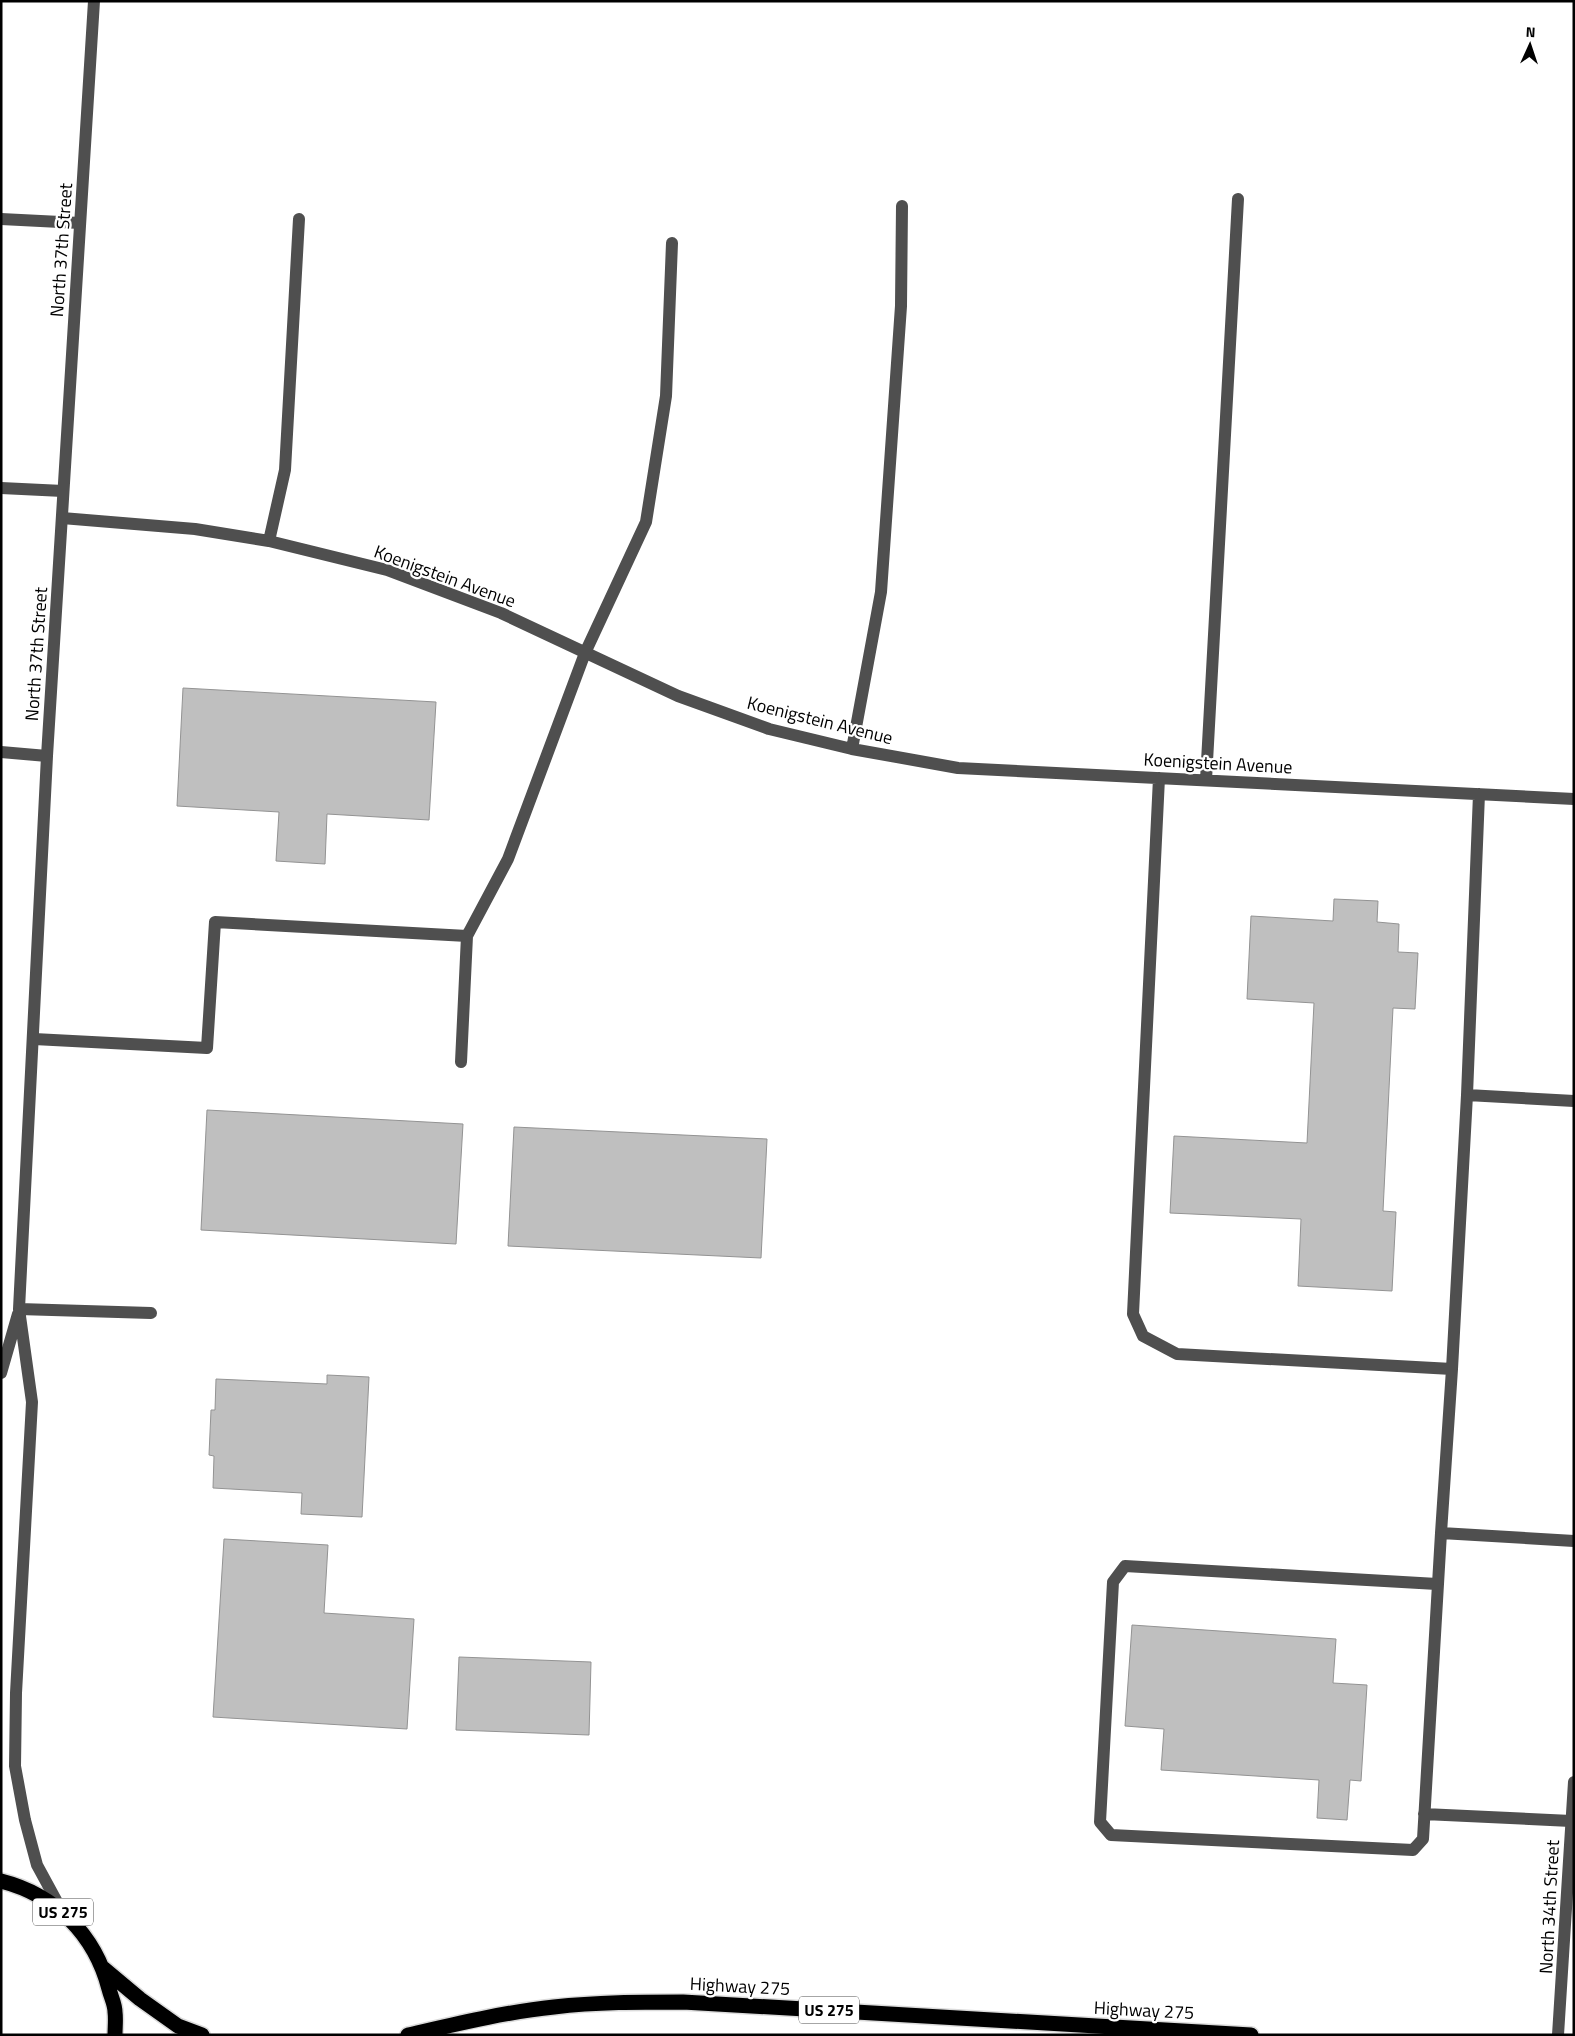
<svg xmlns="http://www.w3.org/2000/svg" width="1575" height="2036" font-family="'Titillium Web',sans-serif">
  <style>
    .building { fill: #bfbfbf; stroke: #939393 }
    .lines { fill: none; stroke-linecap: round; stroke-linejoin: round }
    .highway-casing { stroke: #dbdbdb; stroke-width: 18 }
    .minor { stroke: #4f4f4f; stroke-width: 12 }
    .highway { stroke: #000; stroke-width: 15 }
    .labels { text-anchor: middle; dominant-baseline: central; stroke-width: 4.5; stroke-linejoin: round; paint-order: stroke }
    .shield { fill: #fff; stroke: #4c4c4c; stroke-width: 1 }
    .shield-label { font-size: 16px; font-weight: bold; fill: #000 }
    .street-label { font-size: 18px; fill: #000; stroke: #fff }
  </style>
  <rect width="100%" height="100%" fill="#fff"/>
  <path class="building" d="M183 688 436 702 429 820 327 814 325 864 276 861 279 812 177 806Z
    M1334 899 1378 901 1377 922 1399 924 1398 952 1418 953 1415 1009 1393 1008 1383 1211 1396 1212 1392 1291 1298 1286 1301 1219 1170 1213 1174 1136 1307 1143 1314 1003 1247 999 1251 916 1333 921Z
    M207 1110 463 1124 456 1244 201 1230Z
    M514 1127 767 1139 761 1258 508 1246Z
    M327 1375 369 1377 362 1517 301 1514 302 1493 213 1488 214 1456 209 1455 211 1410H215L216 1379 327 1384Z
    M224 1539 328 1545 324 1613 414 1619 407 1729 213 1717Z
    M1132 1625 1336 1639 1333 1683 1367 1685 1361 1781 1350 1780 1347 1820 1317 1818 1319 1780 1161 1770 1164 1729 1125 1726Z
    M459 1657 591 1662 589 1735 456 1730Z"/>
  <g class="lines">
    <defs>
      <path id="highway" d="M1 1881C56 1895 95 1935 109 1989 111 1997 115 2004 115 2012 116 2019 115 2027 115 2035
        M103 1968 140 1999 178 2026 202 2035
        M408 2035C456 2024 505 2012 554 2007 597 2002 640 2002 683 2002L1251 2035"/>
    </defs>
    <use href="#highway" class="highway-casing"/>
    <path class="minor" d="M1 219 80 223
      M1 488 63 491
      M62 518 195 529 269 541 387 570 501 613 678 696 769 729 852 749 958 768 1574 799
      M269 541 285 470 299 219
      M852 749 881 592 901 306 902 206
      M1 752 47 756
      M1159 778 1133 1314 1143 1336 1177 1354 1452 1369 1441 1533
      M1206 780 1238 199
      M1479 794 1467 1095 1574 1101
      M34 1039 207 1048 215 922 467 936 508 859 585 653 646 522 666 396 672 243
      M461 1062 467 936
      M19 1309 151 1313
      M1452 1369 1467 1095
      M1 1373 18 1314
      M1437 1584 1125 1566 1113 1582 1100 1822 1111 1835 1413 1850 1423 1839 1441 1533 1574 1541
      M1424 1814 1571 1821
      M62 1911 37 1865 25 1820 15 1766 16 1693 32 1402 19 1309 47 756 94 1
      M1558 2035 1574 1782"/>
    <use href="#highway" class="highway"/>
  </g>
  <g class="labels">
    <g class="shield">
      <rect x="33" y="1898.5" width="60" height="27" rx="4"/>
      <rect x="799" y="1996.5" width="60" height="27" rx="4"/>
    </g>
    <g class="shield-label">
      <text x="63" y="1912">US 275</text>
      <text x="829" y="2010">US 275</text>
    </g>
    <g class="street-label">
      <text transform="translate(61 250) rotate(-86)">North 37th Street</text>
      <text transform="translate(445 576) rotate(20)">Koenigstein Avenue</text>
      <text transform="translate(36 654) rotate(-86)">North 37th Street</text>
      <text transform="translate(820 720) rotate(14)">Koenigstein Avenue</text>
      <text transform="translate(1218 763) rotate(3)">Koenigstein Avenue</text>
      <text transform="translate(1549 1907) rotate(-87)">North 34th Street</text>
      <text transform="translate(740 1986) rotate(3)">Highway 275</text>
      <text transform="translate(1144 2010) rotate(3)">Highway 275</text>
    </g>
  </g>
  <rect width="1575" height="2036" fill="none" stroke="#000000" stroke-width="5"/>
  <g transform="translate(1530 45) rotate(3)" stroke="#ffffff" stroke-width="4" paint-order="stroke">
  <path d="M0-4L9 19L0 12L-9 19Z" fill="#000000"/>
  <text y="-8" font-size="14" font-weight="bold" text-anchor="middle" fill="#000000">N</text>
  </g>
</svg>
